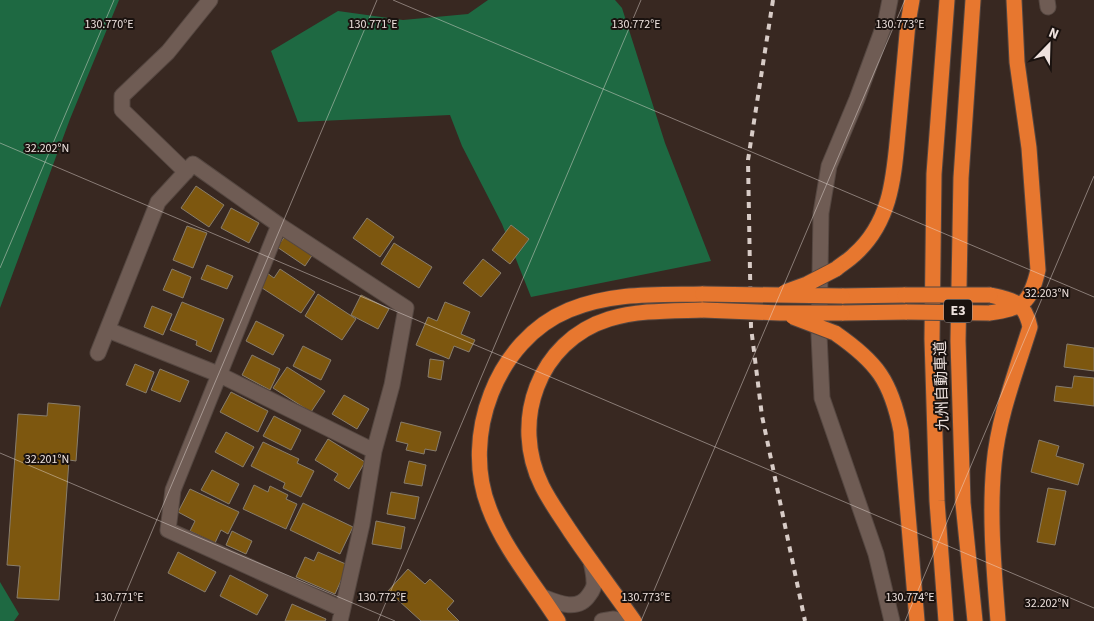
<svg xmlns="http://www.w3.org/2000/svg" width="1094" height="621" font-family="'Source Sans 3','Noto Sans JP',sans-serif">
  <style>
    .forest { fill: #1e6942 }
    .building { fill: #7d570f; stroke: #887d6c }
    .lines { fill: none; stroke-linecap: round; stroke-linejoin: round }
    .minor-casing { stroke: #554741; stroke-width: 17 }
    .highway-casing { stroke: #554741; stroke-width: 17 }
    .minor { stroke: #6f5c54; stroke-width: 15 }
    .highway { stroke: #e7772f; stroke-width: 15 }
    .rail { stroke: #d8ccc7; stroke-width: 4; stroke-dasharray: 6 6; stroke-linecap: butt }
    .highway-bridge-casing { stroke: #554741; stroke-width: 17; stroke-linecap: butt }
    .highway-bridge { stroke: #e7772f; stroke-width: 15 }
    .ticks { fill: none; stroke: #eee2de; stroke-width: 1; stroke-opacity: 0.45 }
    .labels { text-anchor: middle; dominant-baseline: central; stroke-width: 4; stroke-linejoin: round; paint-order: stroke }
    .shield { fill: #1a120f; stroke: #aea4a0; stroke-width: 1 }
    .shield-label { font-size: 14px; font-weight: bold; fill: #eee2de }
    .street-label { font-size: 15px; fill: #eee2de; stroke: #1a120f }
    .ticks-label { font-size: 12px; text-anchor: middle; fill: #eee2de; stroke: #1a120f; stroke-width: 4; stroke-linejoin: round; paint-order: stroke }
  </style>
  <rect width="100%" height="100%" fill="#382821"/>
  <path class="forest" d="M0 0H119L70 119 0 308Z
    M488 0H615L622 8 665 143 711 261 531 297 502 224 462 146 450 115 298 122 271 51 338 11 403 20 468 14Z
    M0 582 19 614 14 621H0Z"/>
  <path class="building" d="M196 186 224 205 209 227 181 208Z
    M231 208 259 223 249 243 221 228Z
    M367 218 394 237 380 257 353 238Z
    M511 225 529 239 510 264 492 250Z
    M187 226 207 233 193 268 173 260Z
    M286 235 313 254 305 266 277 247Z
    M394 243 432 267 419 288 381 264Z
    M483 259 501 273 481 297 463 283Z
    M207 265 233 276 227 289 201 279Z
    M172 269 191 277 183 298 163 290Z
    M280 269 315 292 301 313 259 286 267 273 274 278Z
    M318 294 356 319 342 340 305 316Z
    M361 295 389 309 378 329 351 315Z
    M182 302 224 319 211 352 196 345 197 341 170 330Z
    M445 302 470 312 461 334 475 340 469 352 454 346 449 359 416 345 428 317 437 321Z
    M152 306 172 314 163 335 144 327Z
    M256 321 284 335 273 355 246 341Z
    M1067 344 1094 348V371L1064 367Z
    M303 346 331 360 321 380 293 366Z
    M252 355 280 369 270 390 242 375Z
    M430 359 444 361 441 380 428 377Z
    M135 364 154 372 146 393 126 385Z
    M287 367 325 391 311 412 273 388Z
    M160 369 189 381 180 402 151 390Z
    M1074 376 1094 378V406L1054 401 1056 386 1072 388Z
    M231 392 268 411 258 432 220 412Z
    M344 395 369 409 357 429 332 414Z
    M48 403 80 406 76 461 69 460 59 600 17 598 20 566 7 565 18 414 47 416Z
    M274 416 301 430 291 450 263 436Z
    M401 422 441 432 436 451 425 449 424 454 406 450 408 444 396 441Z
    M226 432 254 447 243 467 215 452Z
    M328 439 365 462 349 489 334 480 338 474 315 460Z
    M1039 440 1059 446 1056 456 1084 464 1078 485 1031 472Z
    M263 442 299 459 297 463 314 471 301 497 283 488 285 483 251 466Z
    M409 461 426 465 422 486 404 483Z
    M212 470 239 484 229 504 201 490Z
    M254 485 268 492 270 486 288 495 286 499 297 504 286 529 243 509Z
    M1048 488 1066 491 1055 545 1037 542Z
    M190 489 239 512 228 534 221 530 215 543 190 531 195 521 178 512Z
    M391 492 419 497 415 519 387 514Z
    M303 503 353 527 340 554 290 530Z
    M376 521 405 527 401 549 372 544Z
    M232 531 252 541 246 554 226 545Z
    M178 552 216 572 205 592 168 573Z
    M318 552 348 565 335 594 296 577 305 557 314 561Z
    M408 569 425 584 430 579 454 601 447 609 459 621H421L388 591Z
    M230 575 268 595 257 615 220 596Z
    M292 604 326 619 325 621H285Z"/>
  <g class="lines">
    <defs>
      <path id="minor" d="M890 0 886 20 857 99 829 166 821 213 819 335 822 398 876 554 892 621
        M1047 0 1048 7
        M186 172 122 110V96L168 52 210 0
        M279 225 173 490 168 530 342 609
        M108 330 218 374 374 451
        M98 353 158 202 193 164 279 225 406 308 392 385 374 451 362 524 340 621
        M543 597C558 603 578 612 589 595 592 591 595 586 594 581 594 574 592 567 591 561
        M602 621 614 619 623 621"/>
      <path id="highway" d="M973 0 961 178 958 341 963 503 975 621
        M836 269C842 264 849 260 854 255 894 220 894 170 899 122 902 89 905 56 908 23L912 0
        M990 295C1013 300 1025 302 1030 327 1016 372 998 418 994 464 989 516 994 569 998 621
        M842 296 905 295
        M842 313 907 312
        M989 313C1023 308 1030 304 1038 270L1029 148 1017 62 1014 0
        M835 333C877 362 891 381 901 431L917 621
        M558 621C536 586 503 547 489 508 461 437 496 340 569 310 613 292 657 295 703 294
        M634 621C613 591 591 562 570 531 561 517 550 502 542 486 510 422 538 341 609 319 639 310 671 311 703 310
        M946 621 937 501 932 339 934 174 947 0"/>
    </defs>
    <use href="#minor" class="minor-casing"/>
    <use href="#highway" class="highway-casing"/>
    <use href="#minor" class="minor"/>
    <use href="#highway" class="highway"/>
    <path class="rail" d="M773 0 748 160 751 327 762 416 805 621"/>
    <defs>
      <path id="highway-bridge" d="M785 292 807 284 836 269
        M703 294 842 296
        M905 295H990
        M703 310 780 313H842
        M907 312 989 313
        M793 317 835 333"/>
    </defs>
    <use href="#highway-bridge" class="highway-bridge-casing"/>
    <use href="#highway-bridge" class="highway-bridge"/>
  </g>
  <path class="ticks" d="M393 0 1094 297M0 143 1094 608M0 268 114 0M0 453 395 621M114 621 377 0M378 621 641 0M641 621 905 0M905 621 1094 176"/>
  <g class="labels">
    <rect class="shield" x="944" y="299.5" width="28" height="23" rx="4"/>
    <g class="shield-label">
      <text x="958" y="311">E3</text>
    </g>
    <g class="street-label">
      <text transform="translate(942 386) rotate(-92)">九州自動車道</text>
    </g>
  </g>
  <g class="ticks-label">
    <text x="109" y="28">130.770°E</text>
    <text x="373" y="28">130.771°E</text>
    <text x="636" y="28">130.772°E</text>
    <text x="900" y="28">130.773°E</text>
    <text x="47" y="152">32.202°N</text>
    <text x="1047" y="297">32.203°N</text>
    <text x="47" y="463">32.201°N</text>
    <text x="119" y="601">130.771°E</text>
    <text x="382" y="601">130.772°E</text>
    <text x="646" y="601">130.773°E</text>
    <text x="910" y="601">130.774°E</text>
    <text x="1047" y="607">32.202°N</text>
  </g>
  <g transform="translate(1049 45) rotate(23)" stroke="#1a120f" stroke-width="4" paint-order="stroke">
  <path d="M0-4L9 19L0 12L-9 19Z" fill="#eee2de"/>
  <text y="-8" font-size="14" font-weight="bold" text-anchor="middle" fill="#eee2de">N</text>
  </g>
</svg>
